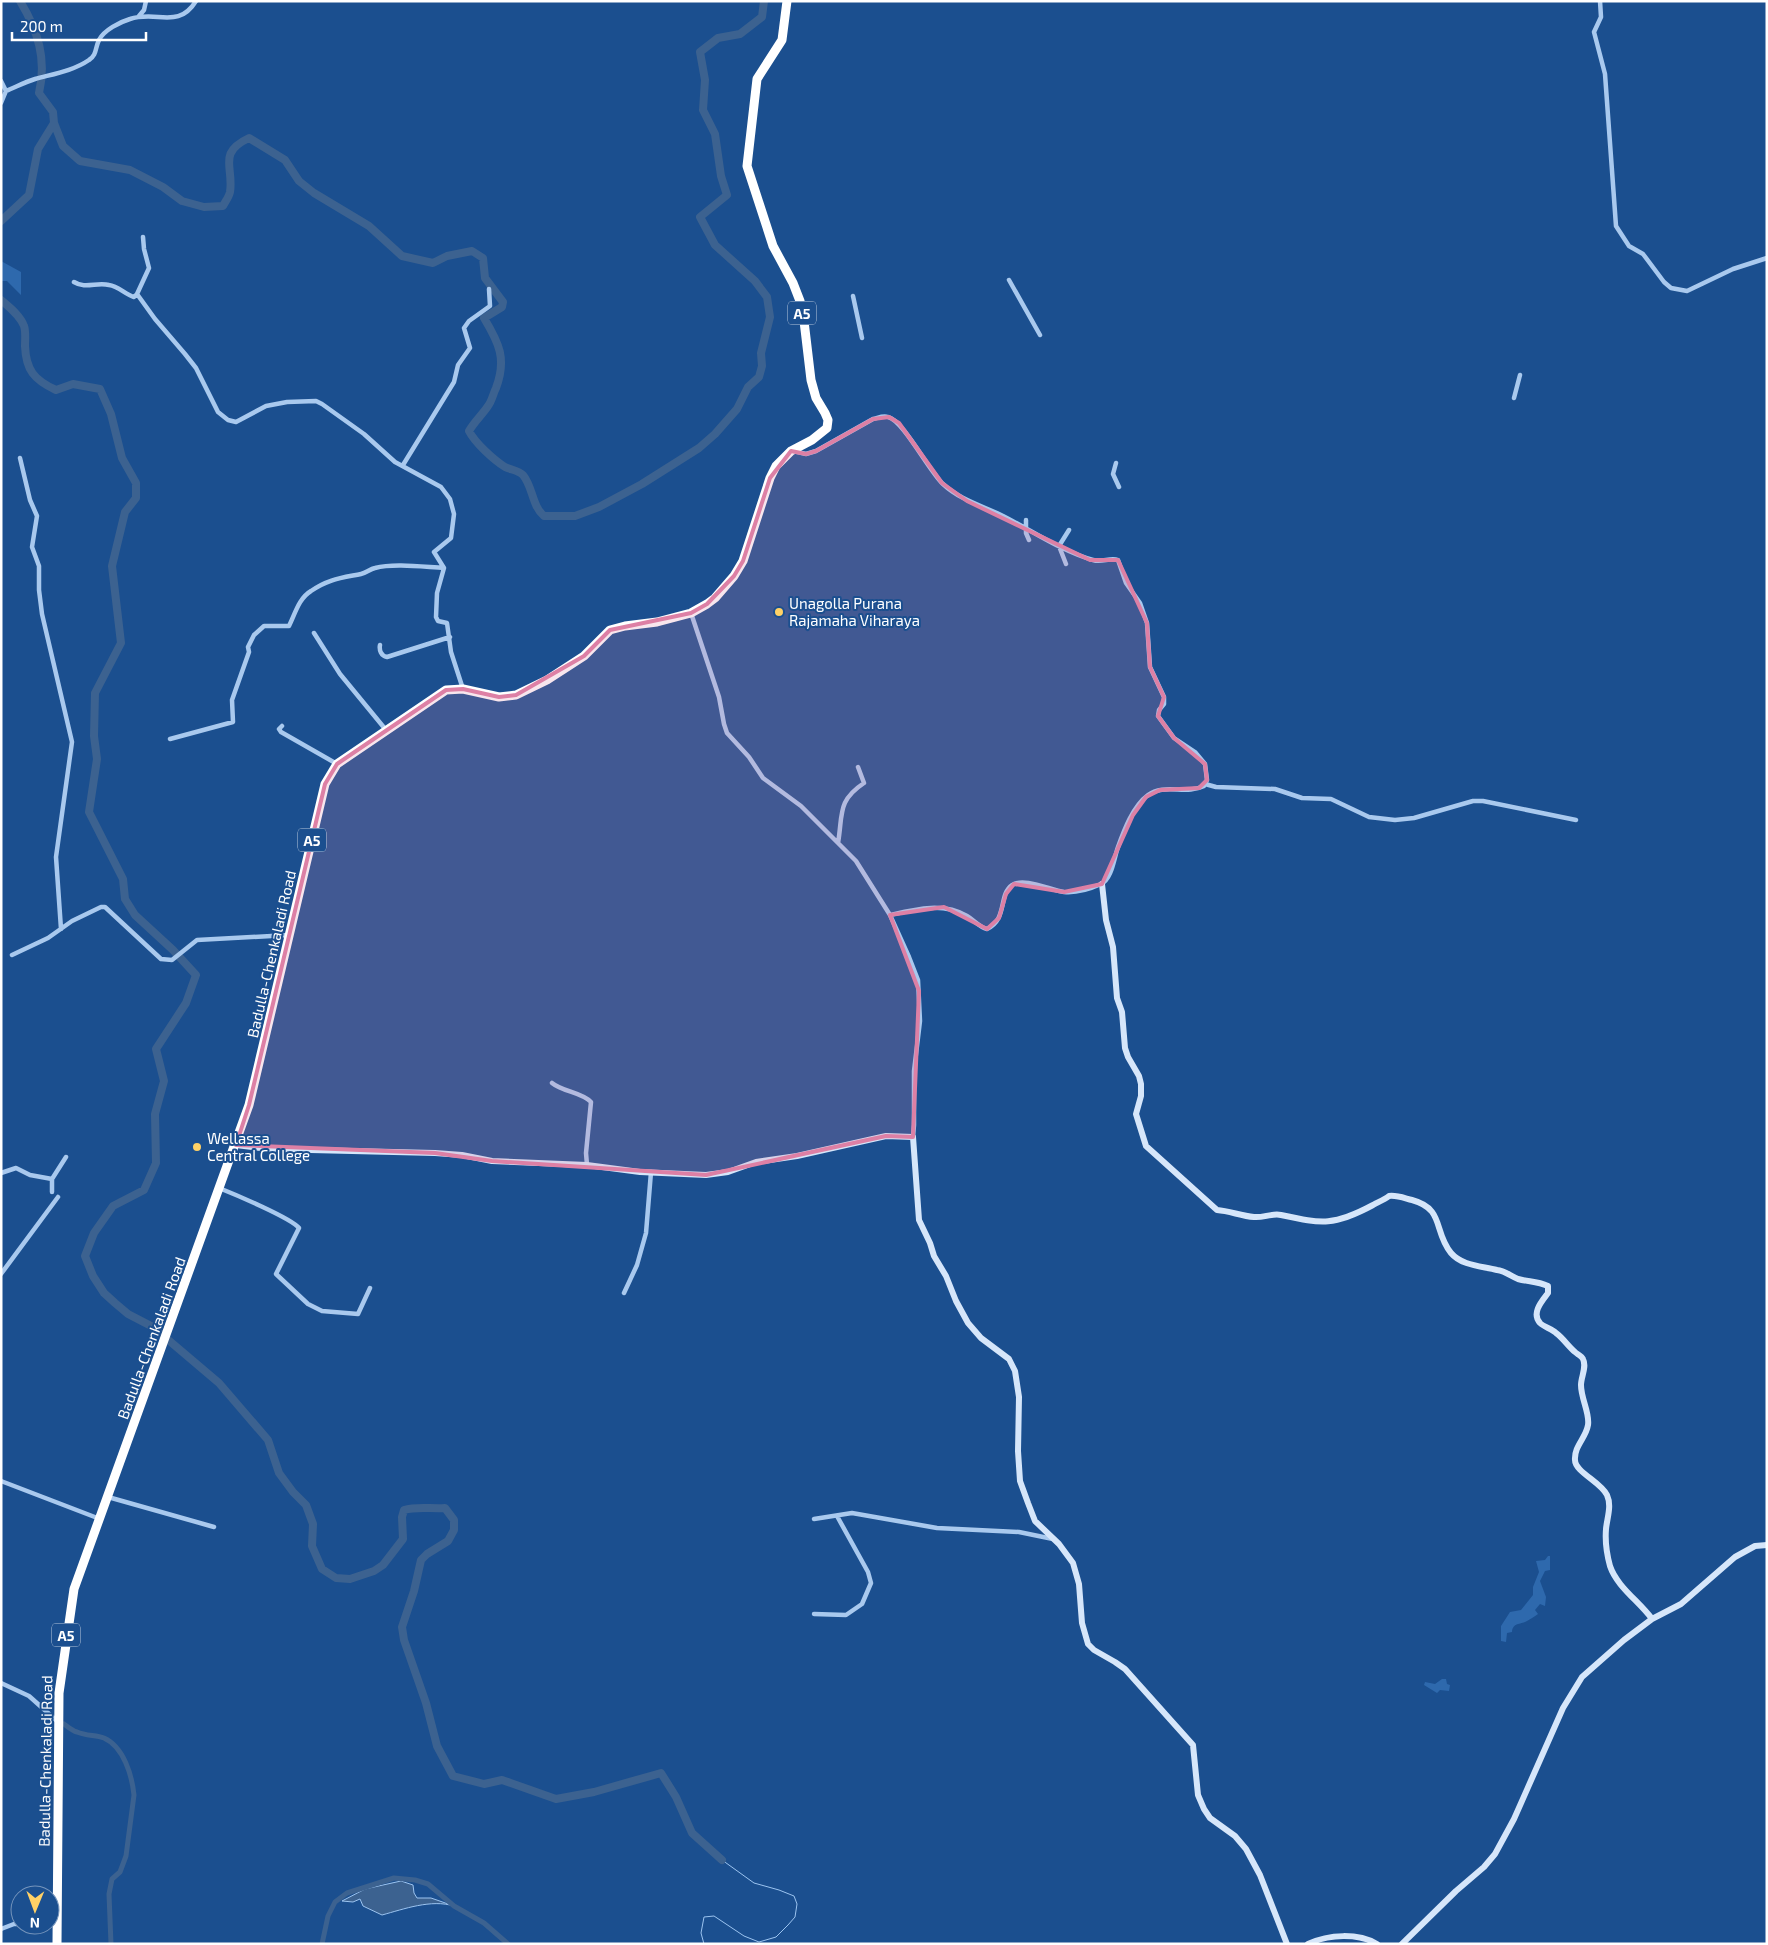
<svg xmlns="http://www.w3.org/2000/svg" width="1768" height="1945" font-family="'Exo 2',sans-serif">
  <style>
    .green { fill: #2e69ad }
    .water { fill: #3c6290; stroke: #9cc4f0 }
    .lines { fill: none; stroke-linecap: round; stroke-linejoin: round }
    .stream { stroke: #9cc4f0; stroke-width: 1 }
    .canal { stroke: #3c6290; stroke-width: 5 }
    .river { stroke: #3c6290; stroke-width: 8 }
    .street { stroke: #a9c9ee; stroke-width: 4.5 }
    .secondary { stroke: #d6e6fa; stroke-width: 6 }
    .highway { stroke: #fff; stroke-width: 9 }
    .marked { fill: #dd80a5; fill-opacity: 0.2; stroke: #dd80a5; stroke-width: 4; stroke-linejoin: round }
    .poi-dot { fill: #ffd166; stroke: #1b4f8f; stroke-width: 2 }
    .labels { text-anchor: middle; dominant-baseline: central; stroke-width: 4; stroke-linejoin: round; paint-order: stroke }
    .shield { fill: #1b4f8f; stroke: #bbcadd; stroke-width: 1 }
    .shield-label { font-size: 14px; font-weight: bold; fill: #fff }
    .poi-label { font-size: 15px; fill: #fff; stroke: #1b4f8f; text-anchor: start }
    .street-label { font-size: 15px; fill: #fff; stroke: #1b4f8f }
  </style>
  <rect width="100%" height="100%" fill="#1b4f8f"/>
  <path class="green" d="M1 261 21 272V295L7 281H1Z
    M1548 1556H1550V1570L1545 1571 1540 1581 1546 1597 1545 1606 1540 1604 1535 1610 1538 1614C1535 1616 1531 1619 1527 1621 1521 1625 1513 1622 1512 1632L1507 1633 1506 1642 1501 1641V1626L1510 1612 1521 1610 1533 1595V1587L1539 1572 1536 1561 1545 1560Z
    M1442 1679H1446L1447 1684 1450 1685 1449 1691 1440 1690 1437 1693 1424 1685 1425 1682 1435 1684Z"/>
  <path class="water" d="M401 1881 413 1885 414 1893 417 1898H431L454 1906C431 1899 404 1909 382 1915L363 1906 360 1899 353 1902 342 1901 365 1889Z"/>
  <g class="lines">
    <path class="stream" d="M704 1944 701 1933 704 1917 714 1916 744 1936 759 1942 776 1937 788 1925 795 1917 797 1904 794 1896 779 1890 754 1883 722 1860"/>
    <path class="canal" d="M64 1724C68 1727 73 1731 77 1732 86 1736 96 1735 104 1738 124 1747 132 1776 134 1795L126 1856 120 1872 112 1879 109 1894 111 1944
      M322 1944 328 1916 335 1902 347 1893 394 1878 415 1880 428 1884 454 1906 484 1923 508 1944"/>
    <path class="river" d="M20 1C38 31 47 59 39 93L53 112 54 123 63 146 80 161 130 170 163 187 182 201 204 207 223 206C225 202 229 197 230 192 234 167 217 153 249 138L285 160 299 181 314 193 369 226 402 256 433 263 447 256 472 251 483 258 485 278 503 302 502 307 484 318C499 343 507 359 496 388 493 394 492 401 488 406 482 415 474 422 469 431 475 443 494 460 505 467 511 470 518 470 523 475 533 487 532 506 544 516H575L599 507 642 484 699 448 715 434 737 409 748 387 759 377 762 366 761 353 770 317 767 297 755 281 715 245 700 217 727 195 721 176 715 134 703 110 705 80 700 52 718 38 740 34 762 17 764 1
      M1 221 29 195 38 149 54 123
      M1 300C9 307 20 315 24 326 26 331 25 340 25 346 26 370 34 380 56 390L73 384 100 389 111 414 122 458 136 483V498L125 512 112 566 121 643 95 693 94 736 97 759 89 812 123 879 125 899 135 915 173 950 196 975 186 1003 156 1049 164 1081 155 1114 156 1163 144 1190 113 1206 94 1233 85 1256 93 1276 104 1293 115 1303 128 1314 153 1327 219 1383 268 1440 279 1473 293 1492 306 1505 313 1524 312 1546 322 1569 336 1578 350 1579 374 1571 383 1565 403 1539 402 1517 404 1510C417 1506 431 1509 445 1508L454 1520V1530L448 1541 427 1554 421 1560 414 1591 402 1627 404 1640 426 1703 437 1746 453 1776 484 1784 502 1780 556 1799 594 1792 661 1773 676 1797 692 1833 722 1860"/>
    <path class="street" d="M1600 1 1601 17 1594 32 1605 74 1616 226 1629 246 1643 254 1664 282 1671 288 1687 291 1733 269 1767 258
      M139 16 144 10 146 1
      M1 81 6 91
      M1 103 6 91C16 87 25 82 35 79 53 74 73 71 89 60 97 55 95 48 99 40 104 30 120 22 130 19 157 10 178 30 196 1
      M1009 280 1040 335
      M74 282C85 289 97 282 109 285 118 286 125 294 134 297L137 294 155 319 185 354 196 368 218 412 228 420 236 422 266 406 287 402 316 401 322 404 364 434 395 462 441 487 450 499 454 514 451 538 434 552 444 568 437 593 436 617 438 621 447 623 451 652 463 689
      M137 294 149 268 144 249 143 237
      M853 296 862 338
      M1514 398 1520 375
      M793 451 806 454 816 451 873 419C878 418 883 415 888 417 903 420 929 471 943 484 960 500 983 506 1003 516 1033 531 1061 551 1093 560 1102 563 1110 557 1118 560L1126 583 1140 603 1147 623 1150 667 1164 697V704L1159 710 1158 716 1174 738 1195 752 1205 764 1207 780 1204 786C1186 795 1164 783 1148 795 1133 806 1124 830 1118 847 1114 858 1112 879 1101 884 1090 889 1075 893 1064 892 1050 890 1024 877 1012 885 998 895 1008 919 987 929 979 927 974 920 967 916 943 902 916 909 890 915
      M20 458 30 500 37 516 32 547 39 566V590L42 614 72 742 56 857 61 929
      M1116 463 1113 474 1119 487
      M403 465 454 382 458 365 470 348 464 328 469 321 490 306 489 289
      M1026 520V533L1029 540
      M1066 564 1059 546 1069 530
      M691 613 719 697 724 724 727 733 749 757 763 778 801 806 856 861 890 915 909 957 918 980 920 1021 914 1071V1125L913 1137
      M314 633 340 674 386 730
      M380 645C379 650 381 656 387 657L450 637
      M282 726 279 729 281 732 337 764
      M170 739 233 722 232 700 249 652 248 647 254 635 264 626H289C295 614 299 598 311 591 328 579 341 578 361 574 366 573 370 569 375 568 394 563 424 567 444 568
      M1205 784 1216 787 1275 789 1302 798 1331 799 1369 817 1395 820 1414 818 1473 801H1483L1576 820
      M838 843C843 814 837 801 864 783L858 767
      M12 955 48 938 72 921 101 907H105L161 959 172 960 197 940 289 935
      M552 1083C563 1092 581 1092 591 1102L586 1153 587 1165
      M1 1173 16 1168 30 1175 52 1179V1192
      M52 1179 66 1157
      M219 1188C234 1194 291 1218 299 1228L276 1274 308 1304 322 1311 358 1314 370 1288
      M1 1274 58 1197
      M624 1293 637 1265 646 1233 651 1172
      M1 1481 100 1519
      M108 1497 214 1527
      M814 1519 852 1513 937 1528 1019 1532 1053 1539
      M814 1614 846 1615 862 1604 871 1583 868 1572 837 1516
      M1 1683 29 1696 57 1721
      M1 1929 14 1924H20"/>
    <path class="secondary" d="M1102 884 1106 920 1113 947 1117 998 1122 1012 1125 1048 1128 1057 1139 1076 1141 1084V1096L1136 1114 1146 1146 1217 1210C1230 1211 1241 1216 1254 1217 1263 1218 1272 1213 1281 1215 1323 1224 1334 1226 1373 1205 1378 1202 1384 1200 1389 1196 1397 1195 1404 1198 1412 1200 1445 1209 1433 1231 1451 1253 1462 1266 1482 1266 1497 1270 1505 1271 1511 1276 1518 1279 1529 1282 1537 1281 1548 1286V1293C1542 1301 1531 1313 1540 1323 1544 1327 1552 1329 1556 1333 1563 1338 1568 1346 1575 1352 1577 1354 1582 1356 1583 1359 1587 1367 1581 1377 1581 1385 1581 1399 1590 1413 1588 1425 1586 1438 1574 1446 1575 1460 1575 1472 1601 1482 1607 1495 1612 1506 1607 1518 1606 1529 1605 1541 1607 1555 1610 1566 1617 1587 1640 1602 1652 1619
      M236 1145 269 1149 435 1153 462 1155 492 1161 587 1165 640 1172 706 1175 728 1172 756 1162 797 1156 886 1136 913 1137 919 1220 930 1243 934 1256 946 1276 956 1301 968 1323 981 1338 1009 1359 1015 1371 1019 1397 1018 1451 1020 1481 1028 1503 1035 1521 1059 1544 1073 1563 1079 1584 1082 1623 1088 1644 1094 1650 1115 1662 1125 1669 1193 1745 1198 1795 1204 1809 1210 1818 1235 1836 1246 1849 1260 1875 1287 1944
      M1308 1944C1329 1934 1358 1933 1377 1944
      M1402 1944 1456 1891 1484 1867 1495 1854 1514 1819 1563 1708 1582 1677 1624 1640 1652 1619 1681 1604 1735 1557 1755 1546 1767 1545"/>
    <path class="highway" d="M57 1944 59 1693 74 1589 249 1105 325 784 337 764 446 690 463 689 499 697 516 695 547 680 584 656 610 630 625 626 657 622 691 613 707 604 715 598 734 576 743 561 770 478 776 466 791 451 812 440 827 428 828 420 825 413 816 398 811 380 804 321 800 301 793 283 773 246 747 166 757 79 782 40 787 1"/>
  </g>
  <path class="marked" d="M889 417 899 423 942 483 967 501 1090 560H1118L1147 623 1150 667 1164 697 1158 716 1174 738 1205 764 1207 780 1199 788 1160 790 1146 797 1133 815 1102 884 1064 892 1014 884 1006 894 999 918 987 929 944 907 890 915 919 991 913 1137 886 1136 706 1175 492 1161 435 1153 236 1145 249 1105 325 784 337 764 446 690 463 689 499 697 516 695 584 656 610 630 691 613 707 604 734 576 743 561 770 478 791 451 806 454 816 451 873 419Z"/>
  <g class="poi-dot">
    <circle cx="779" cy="612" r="5"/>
    <circle cx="197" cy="1147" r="5"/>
  </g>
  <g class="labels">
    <g class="shield">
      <rect x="788" y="301.5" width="28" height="23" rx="4"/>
      <rect x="298" y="828.5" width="28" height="23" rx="4"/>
      <rect x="52" y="1623.5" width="28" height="23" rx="4"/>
    </g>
    <g class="shield-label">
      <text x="802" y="313">A5</text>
      <text x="312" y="840">A5</text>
      <text x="66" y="1635">A5</text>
    </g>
    <g class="poi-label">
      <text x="789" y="603">Unagolla Purana<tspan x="789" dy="17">Rajamaha Viharaya</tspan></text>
      <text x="207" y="1138">Wellassa<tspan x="207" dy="17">Central College</tspan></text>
    </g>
    <g class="street-label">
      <text transform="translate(271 954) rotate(-77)">Badulla-Chenkaladi Road</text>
      <text transform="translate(151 1338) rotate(-70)">Badulla-Chenkaladi Road</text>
      <text transform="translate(45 1761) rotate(-89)">Badulla-Chenkaladi Road</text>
    </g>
  </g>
  <rect width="1768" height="1945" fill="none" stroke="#ffffff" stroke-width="5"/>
  <g transform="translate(35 1910) rotate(181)"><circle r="24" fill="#1b4f8f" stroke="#7695bc"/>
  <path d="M0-4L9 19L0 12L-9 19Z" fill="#ffd166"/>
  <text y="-8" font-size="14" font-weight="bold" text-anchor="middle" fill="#ffffff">N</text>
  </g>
  <path d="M12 32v8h134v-8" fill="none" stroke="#ffffff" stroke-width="2.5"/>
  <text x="20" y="32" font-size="15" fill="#ffffff" stroke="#1b4f8f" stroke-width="4" paint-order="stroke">200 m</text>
</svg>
